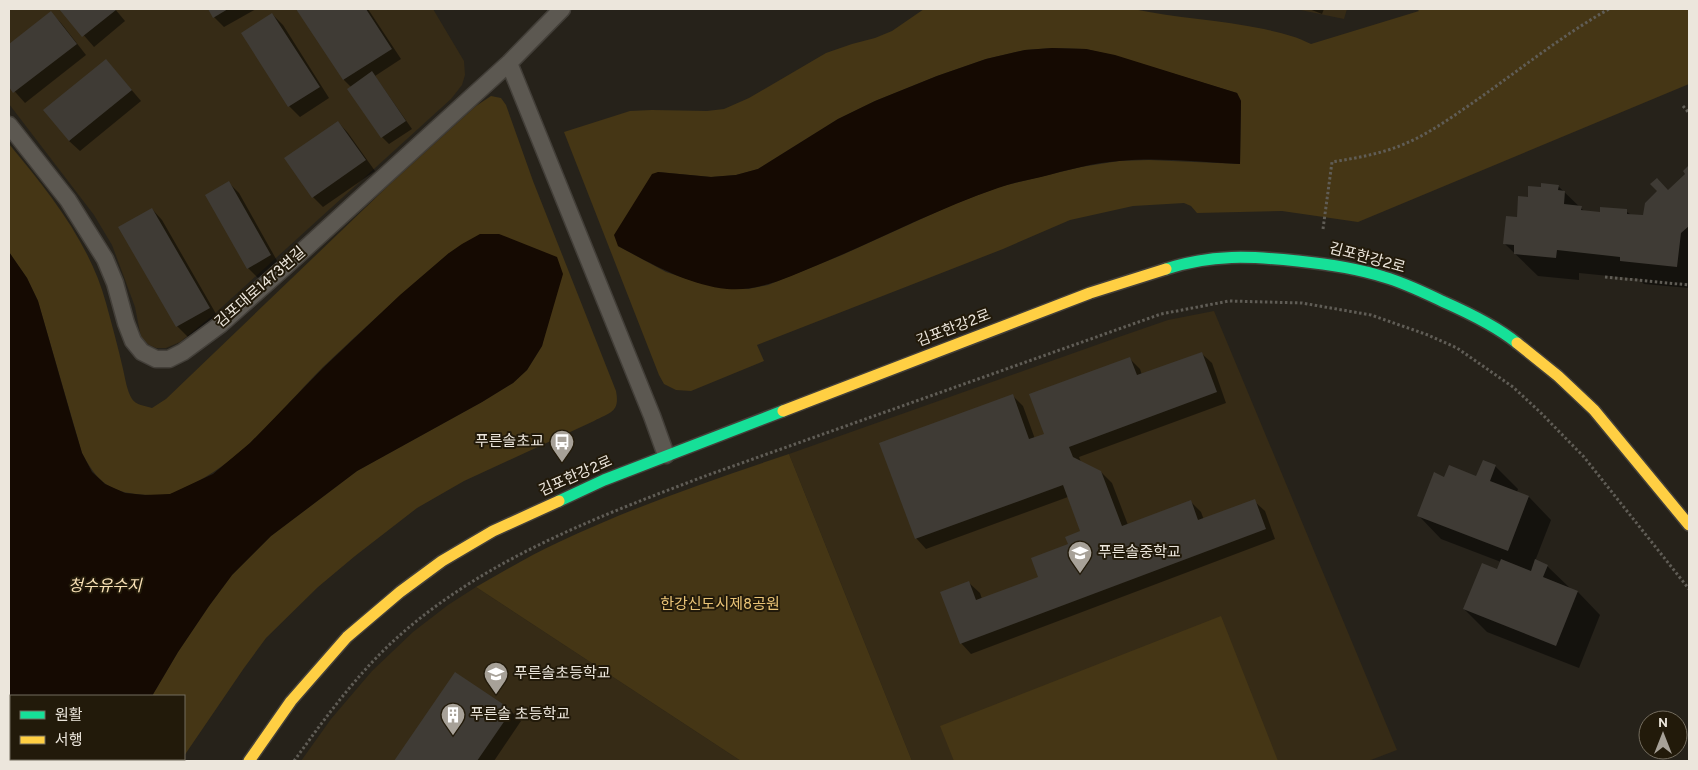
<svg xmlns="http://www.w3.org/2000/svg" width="1698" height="770" font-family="Overpass,'Noto Sans KR',sans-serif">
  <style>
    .built { fill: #362b16 }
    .green { fill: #453615; fill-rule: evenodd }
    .water { fill: #150a02 }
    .shadow { fill: #0007 }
    .building { fill: #3f3b35 }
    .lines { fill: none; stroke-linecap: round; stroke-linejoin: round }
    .lane-casing { stroke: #433f39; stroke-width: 19 }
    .fast-casing { stroke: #433f39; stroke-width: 14 }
    .slow-casing { stroke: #433f39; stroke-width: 14 }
    .path { stroke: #605d56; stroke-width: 3; stroke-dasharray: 2.5 2.5; stroke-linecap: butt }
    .lane { stroke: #5c5851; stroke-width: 16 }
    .fast { stroke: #16e098; stroke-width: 11 }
    .slow { stroke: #ffcf43; stroke-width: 11 }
    .labels { text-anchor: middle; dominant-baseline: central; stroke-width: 4; stroke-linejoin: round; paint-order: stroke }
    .street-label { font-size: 15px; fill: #ece6dc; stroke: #221a0a }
    .poi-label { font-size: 15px; fill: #ece6dc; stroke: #221a0a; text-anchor: start }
    .park-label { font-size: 15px; fill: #e9c376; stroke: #221a0a }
    .water-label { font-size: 16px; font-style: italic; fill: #f9e1b5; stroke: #221a0a }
  </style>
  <rect width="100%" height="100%" fill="#26221a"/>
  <path class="built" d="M9 9H433L464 61 465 75 462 85 451 99 211 317 180 342 166 348H156L149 345 141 337 135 307 124 277 112 245 94 215 9 104Z
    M1296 9H1347L1344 19Z
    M1214 311 1397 750 1368 761H912L789 454 1116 338 1168 320Z
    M476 587 741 761H301L331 719 372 671 413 632 448 605Z"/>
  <path class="green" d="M924 9H1133C1176 18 1220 20 1264 29 1281 33 1296 36 1311 44L1419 11 1417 9H1689V84L1358 222 1282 211 1197 213 1191 206 1184 203 1133 206 1070 220 1003 249 757 345 764 361 691 391 676 390 664 384 659 375 564 132 630 111 652 110 707 111 724 109 749 98 826 53 852 44 875 38 892 31ZM1052 48 1086 49 1115 56 1237 93 1241 101 1240 164 1149 160 1119 161 1081 167 999 187 952 205 842 255 768 285 748 289 700 283 666 272 618 246 658 172 711 177 736 175 758 169 838 119 875 101 937 76 986 59 1025 50Z
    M491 96 501 98 506 105 533 181 616 391C620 412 611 412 594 421L464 481 417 508 355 556 318 587 266 638 244 668 184 756V696H152L178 652 209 606 232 575 271 536 357 471 482 402 513 383 527 370 542 346 546 329 449 253C406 290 364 328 323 367 280 410 241 464 184 488 180 490 175 493 170 494 160 496 147 495 136 494 107 491 95 478 82 453L38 301 27 278 9 252V144C48 191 90 243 106 303 112 325 118 347 123 369 125 378 127 391 132 399 136 405 145 406 152 408L166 399 389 185 476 106Z
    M789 454 912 761H741L476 587C503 572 530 555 559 542 633 507 711 480 789 454Z
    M1221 616 1278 761H954L940 726Z
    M9 725 11 726V759H61L65 761H9Z
    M112 759H182L180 761H111Z"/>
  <path class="water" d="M1052 48 1086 49 1115 55 1237 93 1241 101 1240 164C1200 162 1159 157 1119 161 1093 163 1067 170 1041 177 1027 180 1012 183 998 188 937 209 880 239 820 264 790 276 760 292 727 289 688 285 652 264 618 246L614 235 652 174 658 172 711 177 736 175 758 169 838 119 875 101 937 76 986 59 1025 50Z
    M480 234H499L557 257 563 274 542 346 527 370 513 383 482 402 357 471 271 536 232 575 209 606 178 652 152 696H11V726L9 725V252L27 278 38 301 73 423 82 453 92 472 105 484 125 493 145 495 170 494 213 474 250 443 323 368 400 295 449 253 462 244Z"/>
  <path class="shadow" d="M61 9H115L125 21 94 47Z
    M209 9H256L224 27 214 17Z
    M297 9H368L401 59 375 76 412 129 389 144 382 137 348 89 351 87 344 80Z
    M1309 9H1324L1322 14Z
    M51 13 61 23 86 55 25 103 9 85V46Z
    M272 14 283 25 329 98 300 117 289 106Z
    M106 60 141 101 80 151 69 141Z
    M338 122 348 133 375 171 323 207 313 197Z
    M1689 166V288L1644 284 1639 279 1579 273V280L1538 276 1505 244 1529 198 1542 189 1558 186 1585 212 1601 213 1626 211 1631 215 1645 217 1687 174 1684 171Z
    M229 183 239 193 280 266 258 278 248 268Z
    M152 209 162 220 219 319 188 337 177 326 120 227Z
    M1201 353 1212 363 1226 403 1079 457 1081 462 1101 472 1112 483 1128 525 1190 501 1201 512 1204 520 1254 501 1265 511 1275 539 971 654 961 643 969 583 980 593 982 599 1040 578 1081 532 1068 497 926 549 916 538 1012 395 1023 406 1035 439 1046 435 1130 359 1140 369 1142 375Z
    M1495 466 1518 489 1517 492 1529 497 1551 520 1535 561 1547 566 1571 589 1578 592 1600 615 1579 668 1487 632 1464 609 1497 571 1501 562 1441 539 1419 516 1445 478 1477 477Z
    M455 674 511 711 521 721 494 761H396Z"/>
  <path class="building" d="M59 9H114L116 10 82 37Z
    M208 9H228L213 18Z
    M296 9H366L392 49 343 80Z
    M51 11 77 44 13 93 9 87V44Z
    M272 13 320 87 288 107 241 33Z
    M106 59 132 90 69 141 43 110Z
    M372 71 406 121 381 138 347 89Z
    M338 121 366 160 312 198 284 158Z
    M1689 165V226L1681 233 1677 267 1620 261V257L1557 250 1556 258 1514 254V245L1503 244 1506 216 1517 217 1518 196 1528 197V186L1541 187V183L1559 185 1558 190 1565 191 1564 204 1582 206 1581 210 1600 212V207L1627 209V214L1643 215 1645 203 1657 191 1650 184 1657 178 1668 190 1685 174 1683 171Z
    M229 181 271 255 247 269 205 195Z
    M152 208 210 308 176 327 118 227Z
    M1202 352 1217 392 1069 447 1073 457 1101 471 1122 526 1191 500 1198 520 1255 499 1266 529 960 644 940 592 969 581 976 600 1038 577 1031 558 1068 544 1065 537 1080 531 1063 485 915 539 879 443 1013 394 1029 439 1044 434 1029 394 1130 357 1137 375Z
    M1483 460 1496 465 1490 481 1529 496 1508 551 1417 516 1434 472 1444 477 1449 465 1476 476Z
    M1501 559 1531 571 1535 559 1548 565 1543 577 1578 591 1556 646 1463 609 1482 563 1497 569Z
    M455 672 512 710 477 761H394Z"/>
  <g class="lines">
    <defs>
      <path id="lane" d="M509 63 652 416 666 455
        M9 125 68 200 105 259 115 283 126 323 133 341 142 352 156 359H169L183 352 221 324 286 266 509 63 562 9"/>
      <path id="fast" d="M1166 269C1212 254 1251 256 1298 261 1328 264 1356 268 1384 277 1405 283 1425 293 1444 302 1469 313 1496 326 1517 343
        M559 501 604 480 783 411"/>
      <path id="slow" d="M1517 343 1558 376 1594 410 1689 525
        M783 411 1090 293 1166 269
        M249 761 291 701 347 637 400 592 442 561 493 531 559 501"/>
    </defs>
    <use href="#lane" class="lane-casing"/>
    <use href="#fast" class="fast-casing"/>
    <use href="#slow" class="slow-casing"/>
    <path class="path" d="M1683 106 1689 113
      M1323 229 1332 162C1356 158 1380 154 1402 145 1427 135 1449 119 1471 104 1517 72 1561 36 1609 9
      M1605 277 1689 285
      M294 761C323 721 352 681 387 647 476 562 594 518 708 475L1161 314 1229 301 1302 303 1371 315 1428 335 1457 348 1513 387 1540 412 1584 457 1689 589"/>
    <use href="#lane" class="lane"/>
    <use href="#fast" class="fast"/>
    <use href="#slow" class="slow"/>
  </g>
  <defs>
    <symbol id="bus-pin" viewBox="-11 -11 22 30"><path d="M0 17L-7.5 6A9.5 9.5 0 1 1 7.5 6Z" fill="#a7a198" stroke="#221a0a"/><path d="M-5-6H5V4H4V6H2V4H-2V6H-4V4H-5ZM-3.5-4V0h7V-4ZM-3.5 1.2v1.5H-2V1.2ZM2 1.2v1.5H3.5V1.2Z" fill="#fff"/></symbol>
    <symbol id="school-pin" viewBox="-11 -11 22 30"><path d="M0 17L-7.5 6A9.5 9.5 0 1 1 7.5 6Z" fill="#a7a198" stroke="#221a0a"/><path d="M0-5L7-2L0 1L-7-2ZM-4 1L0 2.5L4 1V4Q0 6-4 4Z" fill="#fff"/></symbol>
    <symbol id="building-pin" viewBox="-11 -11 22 30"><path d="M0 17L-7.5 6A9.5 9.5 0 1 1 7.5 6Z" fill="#a7a198" stroke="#221a0a"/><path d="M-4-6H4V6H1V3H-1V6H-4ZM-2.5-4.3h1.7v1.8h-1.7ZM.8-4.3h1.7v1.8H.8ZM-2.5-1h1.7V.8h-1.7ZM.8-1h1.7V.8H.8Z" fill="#fff"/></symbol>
  </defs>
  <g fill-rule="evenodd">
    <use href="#bus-pin" x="548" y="428" width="28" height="38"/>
    <use href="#school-pin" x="1066" y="539" width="28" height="38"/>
    <use href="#school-pin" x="482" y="660" width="28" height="38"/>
    <use href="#building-pin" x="439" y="701" width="28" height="38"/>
  </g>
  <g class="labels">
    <g class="street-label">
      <text transform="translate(1367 259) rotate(15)">김포한강2로</text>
      <text transform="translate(261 288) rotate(-41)">김포대로1473번길</text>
      <text transform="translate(954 329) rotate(-21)">김포한강2로</text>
      <text transform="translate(576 477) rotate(-24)">김포한강2로</text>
    </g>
    <g class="poi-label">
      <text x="544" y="442" text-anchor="end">푸른솔초교</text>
      <text x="1098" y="553">푸른솔중학교</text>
      <text x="514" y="674">푸른솔초등학교</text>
      <text x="470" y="715">푸른솔 초등학교</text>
    </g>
    <g class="park-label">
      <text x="720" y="605">한강신도시제8공원</text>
    </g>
    <g class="water-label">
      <text x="105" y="587">청수유수지</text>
    </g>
  </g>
  <rect width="1698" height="770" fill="none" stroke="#ece6dc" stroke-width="20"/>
  <rect x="10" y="695" width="175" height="65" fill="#221a0a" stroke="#736c5e"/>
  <rect x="20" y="711" width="25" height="8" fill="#16e098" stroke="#736c5e"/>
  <text x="55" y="720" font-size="15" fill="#ece6dc">원활</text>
  <rect x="20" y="736" width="25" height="8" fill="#ffcf43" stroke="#736c5e"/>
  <text x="55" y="745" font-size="15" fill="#ece6dc">서행</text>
  <g transform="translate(1663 735)"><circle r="24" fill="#221a0a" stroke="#736c5e"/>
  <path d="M0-4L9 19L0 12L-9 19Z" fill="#a7a198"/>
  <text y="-8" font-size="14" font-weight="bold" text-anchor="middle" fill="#ece6dc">N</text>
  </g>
</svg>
